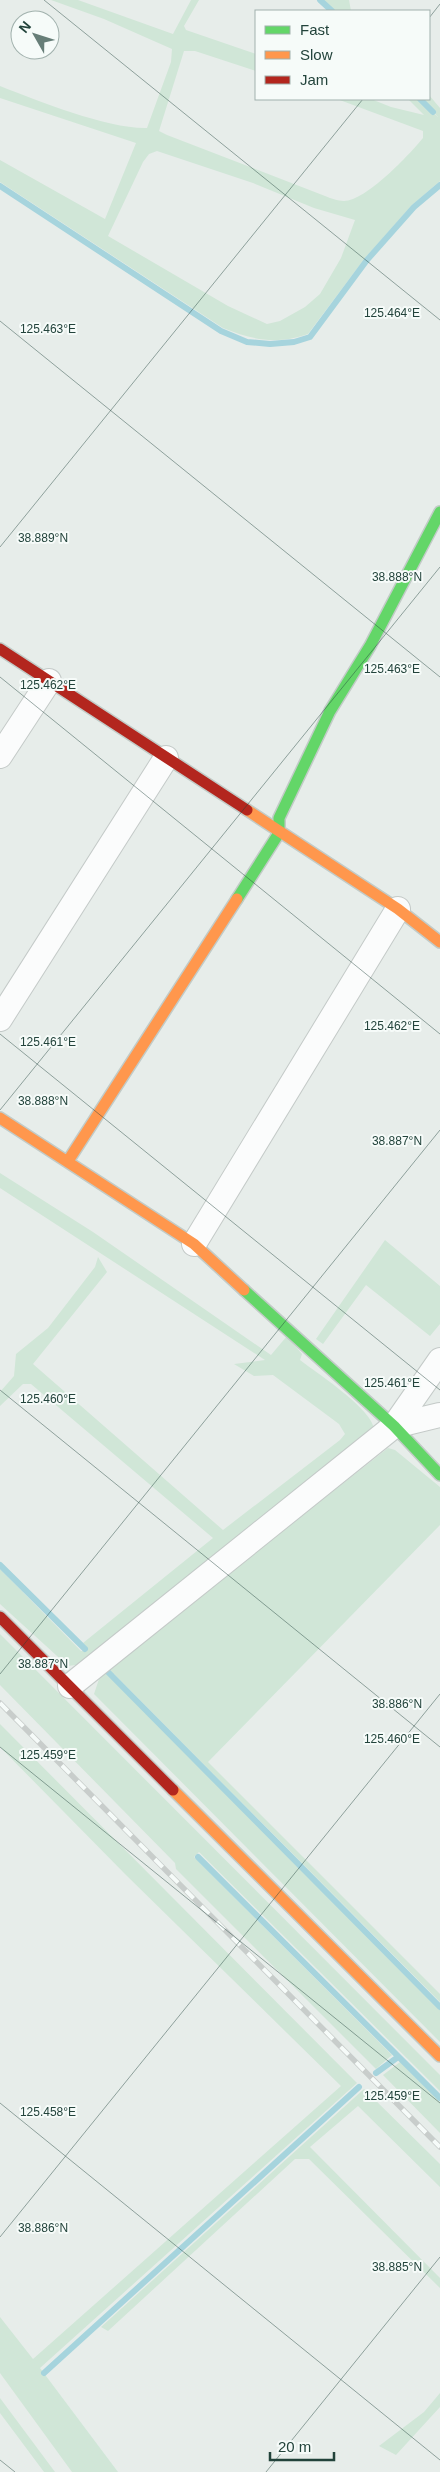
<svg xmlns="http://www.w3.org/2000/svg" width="440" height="2472" font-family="Arial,sans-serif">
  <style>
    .green { fill: #d0e6d7; fill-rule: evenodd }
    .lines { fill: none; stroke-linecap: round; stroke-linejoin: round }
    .stream { stroke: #a6d4dd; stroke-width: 6 }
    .street-casing { stroke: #c4cac8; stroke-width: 26 }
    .fast-casing { stroke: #c2cbc7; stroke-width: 14 }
    .slow-casing { stroke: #c2cbc7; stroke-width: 14 }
    .jam-casing { stroke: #c2cbc7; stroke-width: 14 }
    .street { stroke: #fbfcfc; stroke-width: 24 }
    .fast { stroke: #63d668; stroke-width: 11 }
    .slow { stroke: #ff974d; stroke-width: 11 }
    .jam { stroke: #b3261e; stroke-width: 11 }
    .rail-casing { stroke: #c8cdcb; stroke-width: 5.5 }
    .rail { stroke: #f6fbf9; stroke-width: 4; stroke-dasharray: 11; stroke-linecap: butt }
    .ticks { fill: none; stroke: #22433b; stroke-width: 1; stroke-opacity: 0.45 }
    .ticks-label { font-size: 12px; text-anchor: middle; fill: #22433b; stroke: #f6fbf9; stroke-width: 4; stroke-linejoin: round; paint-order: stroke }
  </style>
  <rect width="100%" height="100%" fill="#e7edea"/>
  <path class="green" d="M51 0H78L173 34 191 0H199L184 26 186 30 256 54V71L195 51H184L159 131 167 135 325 196C330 198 338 201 344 201 366 201 410 154 423 138V131L337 99H371L391 107 424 115 408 99H417L438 117 422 99H429V95L440 108V181L412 205 365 258 308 334C276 345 253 340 223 328L0 182V160L105 219 136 143 0 98V86C38 101 108 129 147 128L171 62 172 49 104 19ZM157 151 253 183 314 208 355 220 341 258 320 294 305 307 280 321 267 324 228 306 108 236 143 162 149 154Z
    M323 0H349L351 11H334Z
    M0 1173 93 1232 271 1355 287 1336 302 1354 300 1360C317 1373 372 1409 374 1429L83 1664 68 1666 0 1604V1569L81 1651H86L87 1647 83 1643 213 1538 31 1384H23L0 1406V1392L14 1376 16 1354 48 1328 95 1267 98 1257 107 1272 33 1364 223 1530 340 1440 345 1434 339 1424 273 1375 254 1376 234 1364 265 1360 0 1188Z
    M385 1240 440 1286V1324L430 1336 366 1285 323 1344 316 1339Z
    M388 1448 395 1450 440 1487V1525L208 1762 440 1994V2002L114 1674 110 1677 440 2010V2042L94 1694 100 1676 106 1670Z
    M0 1634 440 2075V2091L199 1852 194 1857 392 2055 376 2069 176 1869 175 1863 0 1685Z
    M0 1724 357 2083 40 2368 118 2472H72L0 2373V2317L33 2359 341 2086 126 1875 0 1747Z
    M400 2062 440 2102V2133L383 2075Z
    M364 2089 440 2164V2187L358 2106 310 2147 440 2278V2288L309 2159H295L108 2331 101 2327Z
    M440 2393V2407L396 2455 379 2446 424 2412Z
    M0 2398 55 2472H44L0 2413Z"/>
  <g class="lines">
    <path class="stream" d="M320 0 332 11
      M420 99 433 112
      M0 186 221 331 247 342 270 344 294 342 310 337 367 260 414 207 440 185
      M0 1565 85 1649
      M108 1672 440 2007
      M198 1857 440 2098
      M376 2073 398 2057
      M44 2373 359 2087"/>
    <defs>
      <path id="street" d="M0 756 49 681
        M0 1019 166 758
        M194 1244 398 909
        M394 1426 440 1360
        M70 1686 394 1426 440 1415"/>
      <path id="fast" d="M237 899 279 833V818L330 711 370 646 440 512
        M244 1290 394 1426 440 1475"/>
      <path id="slow" d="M247 810 398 909 440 942
        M0 1118 194 1244 244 1290
        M68 1161 237 899
        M173 1790 440 2056"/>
      <path id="jam" d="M0 649 247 810
        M0 1617 173 1790"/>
    </defs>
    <use href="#street" class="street-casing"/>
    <use href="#fast" class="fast-casing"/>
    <use href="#slow" class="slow-casing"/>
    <use href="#jam" class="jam-casing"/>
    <use href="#street" class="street"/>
    <use href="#fast" class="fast"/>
    <use href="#slow" class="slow"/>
    <use href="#jam" class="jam"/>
    <defs>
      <path id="rail" d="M0 1703 440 2147"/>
    </defs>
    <use href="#rail" class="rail-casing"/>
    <use href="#rail" class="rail"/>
  </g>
  <path class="ticks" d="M44 0 440 320M429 18 440 4M0 321 440 677M0 547 363 99M0 677 440 1034M0 1034 440 1390M0 1110 440 567M0 1390 440 1747M0 1674 440 1130M0 1747 440 2103M0 2103 440 2460M0 2237 440 1694M0 2460 15 2472M266 2472 440 2257"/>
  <g class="ticks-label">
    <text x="392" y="317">125.464°E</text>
    <text x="48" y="333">125.463°E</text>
    <text x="43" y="542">38.889°N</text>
    <text x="397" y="581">38.888°N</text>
    <text x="392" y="673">125.463°E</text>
    <text x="48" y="689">125.462°E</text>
    <text x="392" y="1030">125.462°E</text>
    <text x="48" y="1046">125.461°E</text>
    <text x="43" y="1105">38.888°N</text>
    <text x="397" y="1145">38.887°N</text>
    <text x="392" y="1387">125.461°E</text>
    <text x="48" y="1403">125.460°E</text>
    <text x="43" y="1668">38.887°N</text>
    <text x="397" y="1708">38.886°N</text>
    <text x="392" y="1743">125.460°E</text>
    <text x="48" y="1759">125.459°E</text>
    <text x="392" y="2100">125.459°E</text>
    <text x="48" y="2116">125.458°E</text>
    <text x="43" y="2232">38.886°N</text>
    <text x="397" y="2271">38.885°N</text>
  </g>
  <rect x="255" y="10" width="175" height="90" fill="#f6fbf9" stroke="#a1b1ad"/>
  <rect x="265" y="26" width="25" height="8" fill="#63d668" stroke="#a1b1ad"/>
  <text x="300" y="35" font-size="15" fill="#22433b">Fast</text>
  <rect x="265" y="51" width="25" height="8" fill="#ff974d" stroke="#a1b1ad"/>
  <text x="300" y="60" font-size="15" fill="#22433b">Slow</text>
  <rect x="265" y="76" width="25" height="8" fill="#b3261e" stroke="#a1b1ad"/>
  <text x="300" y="85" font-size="15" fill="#22433b">Jam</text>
  <g transform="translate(35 35) rotate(309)"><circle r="24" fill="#f6fbf9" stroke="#a1b1ad"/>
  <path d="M0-4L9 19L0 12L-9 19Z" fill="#677e78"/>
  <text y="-8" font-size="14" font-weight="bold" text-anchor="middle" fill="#22433b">N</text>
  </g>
  <path d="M270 2452v8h64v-8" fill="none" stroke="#22433b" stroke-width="2.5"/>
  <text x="278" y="2452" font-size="15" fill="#22433b" stroke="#f6fbf9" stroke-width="4" paint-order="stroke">20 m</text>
</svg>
